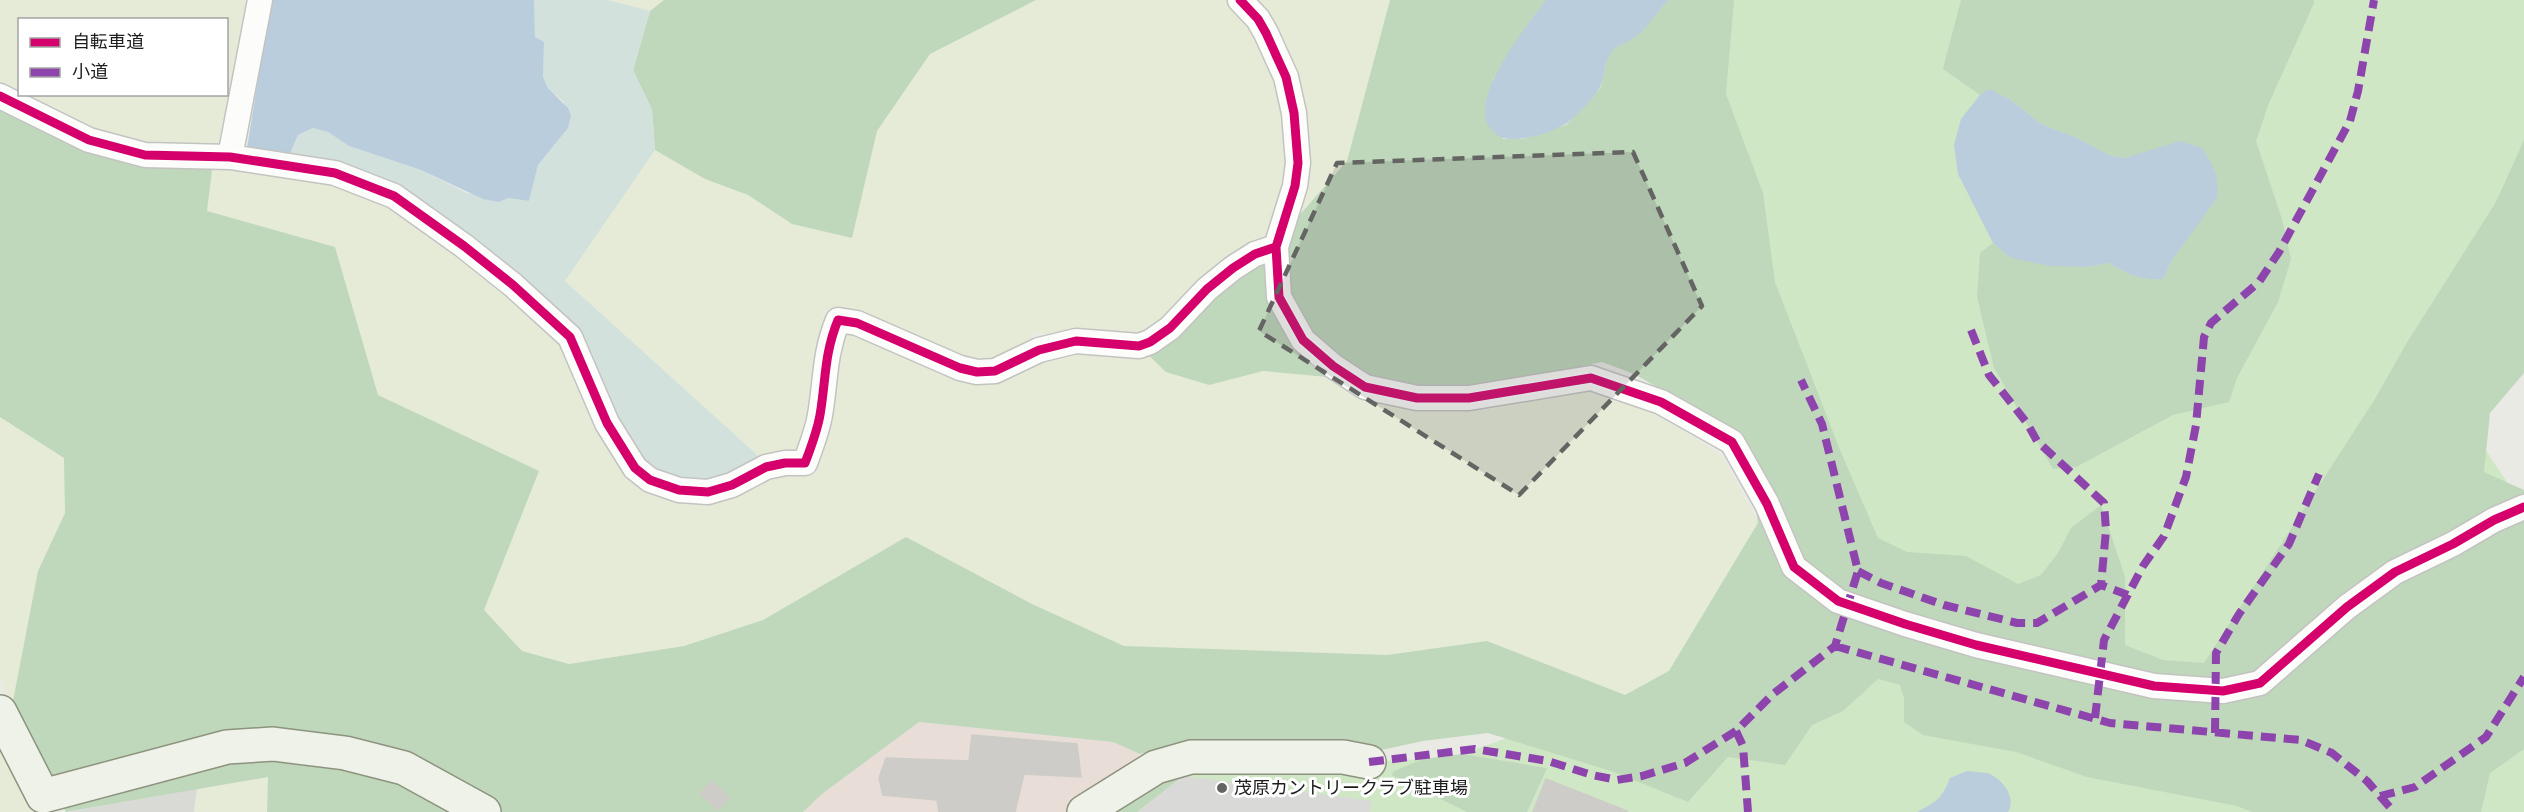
<svg xmlns="http://www.w3.org/2000/svg" width="2524" height="812" font-family="Helvetica,'Noto Sans JP',sans-serif">
  <style>
    .residential { fill: #d9d9d6 }
    .commercial { fill: #e8ddd7 }
    .farmland { fill: #e6ebd8; fill-rule: evenodd }
    .grass { fill: #cfe7c5 }
    .forest { fill: #bfd8bb }
    .wetland { fill: #d3e1dc }
    .parking { fill: #d9d9d7 }
    .water { fill: #b9cddd }
    .building { fill: #cdccc8; stroke: #cdccc6; stroke-width: 1.5 }
    .lines { fill: none; stroke-linecap: round; stroke-linejoin: round }
    .street-casing { stroke: #c3c3c1; stroke-width: 27 }
    .secondary-casing { stroke: #8d937e; stroke-width: 36 }
    .street { stroke: #fcfcfb; stroke-width: 24 }
    .secondary { stroke: #eff2e9; stroke-width: 33 }
    .quiet { stroke: #8e44ad; stroke-width: 8; stroke-dasharray: 15 8; stroke-linecap: butt }
    .cycleway-casing { stroke: #fff; stroke-width: 13 }
    .cycleway { stroke: #d6006c; stroke-width: 9 }
    .marked { fill: #646462; fill-opacity: 0.2; stroke: #646462; stroke-width: 4.5; stroke-dasharray: 12 8; stroke-linejoin: round }
    .poi-dot { fill: #646462; stroke: #fff; stroke-width: 2 }
    .labels { text-anchor: middle; dominant-baseline: central; stroke-width: 6; stroke-linejoin: round; paint-order: stroke }
    .poi-label { font-size: 18px; fill: #1c1c1c; stroke: #fff; text-anchor: start }
  </style>
  <rect width="100%" height="100%" fill="#eaeae5"/>
  <path class="residential" d="M197 789 194 812H68Z"/>
  <path class="commercial" d="M918 722 1113 742 1140 754 1110 785 1072 812H803L822 794Z"/>
  <path class="farmland" d="M0 0H256L226 152 124 145 0 90ZM20 20H226V94H20Z
    M608 0H664L650 11Z
    M1036 0H1233L1237 4 1280 83 1291 163 1273 233 1140 341 1033 333 1025 344 979 366 846 315 835 307 827 323 806 451 764 461 565 281 655 150 705 179 748 195 792 224 852 238 877 131 930 54Z
    M1250 0H1390L1347 161 1292 223 1306 149Z
    M213 162 338 179 395 203 760 474 800 472 842 329 942 367 1077 346 1145 352 1209 385 1263 370 1344 379 1423 407 1486 411 1565 385 1606 389 1681 429 1722 456 1758 523 1669 671 1625 695 1487 641 1387 655 1124 646 1032 604 906 537 763 620 684 646 569 664 522 651 484 610 539 471 378 395 335 247 207 211Z
    M0 417 64 458 65 513 38 571 12 706 0 679Z
    M0 747 36 812H0Z
    M268 777 267 812H194L197 789Z"/>
  <path class="grass" d="M1538 0H2524V310L2450 396 2524 508V812H1109L1185 770 1423 759 1463 754 1625 695 1669 671 1758 523 1744 436Z"/>
  <path class="forest" d="M664 0H1036L930 54 877 131 852 238 792 224 748 195 705 179 655 150 652 110 633 70 650 11Z
    M1390 0H1546L1509 53 1493 80 1503 139H1523L1566 125 1601 88 1607 58 1613 48 1635 37 1669 0H1734L1726 94 1763 193 1775 282 1840 450 1878 538 1907 552 1966 556 2018 584 2041 575 2058 553 2071 528 2101 505 2125 577V645L2163 660 2204 663 2375 399 2406 344 2496 202 2524 140V373L2490 413 2484 472 2524 490V749L2490 773 2481 812H2252L2237 806 2087 777 2016 752 1923 735 1904 722V698L1900 685 1878 679 1843 711 1812 725 1785 765 1728 757 1688 802 1614 772 1488 733 1423 741 1372 752 1200 741 1140 754 1113 742 919 722 822 794 803 812H267L268 777 66 812 12 706 38 571 65 513 64 458 0 417V102L44 123 213 162 207 211 335 247 378 395 539 471 484 610 522 651 569 664 684 646 763 620 906 537 1032 604 1124 646 1387 655 1487 641 1625 695 1669 671 1758 523 1744 436 1634 374 1602 362 1470 390 1263 371 1209 385 1166 372 1145 352 1262 258 1347 161Z
    M1961 0H2314V3L2269 103 2256 141 2282 219 2291 259 2278 302 2237 378 2229 402 2173 415 2076 467 2053 469 1994 368 1977 297 1980 253 1993 243 2009 257 2086 267 2109 263C2127 274 2142 281 2163 279L2172 260 2125 158 2111 156 2077 138 2041 124 2011 100 1989 90 1980 95 1943 69Z
    M1463 754 1547 768 1527 812H1467L1392 775 1394 771 1423 759Z
    M1183 776 1137 812H1109L1147 785Z"/>
  <path class="wetland" d="M534 0H608L650 11 633 70 652 110 655 150 565 281 764 461 728 481 678 485 636 461 586 359 427 209 289 156 298 135 313 128 328 132 349 146 421 170 467 193 529 201 538 165 568 128 564 102 548 88 543 77 544 43 535 37Z"/>
  <path class="parking" d="M1183 776 1372 801 1369 812H1137Z"/>
  <path class="water" d="M271 0H534L535 37 544 42 543 77 548 88 568 108 571 116 568 128 538 165 529 201 508 198 499 202 483 199 421 170 349 146 328 132 313 128 298 135 289 156 247 148Z
    M1546 0H1669C1657 11 1648 28 1635 37 1628 43 1617 44 1612 51 1604 61 1605 74 1601 85 1599 93 1572 121 1564 125 1550 133 1514 145 1499 136 1455 112 1528 25 1546 0Z
    M1989 89 2011 100 2041 124 2077 138 2111 156 2125 158 2180 141 2202 148C2213 165 2220 177 2217 198L2172 260 2163 279C2142 281 2127 274 2109 263L2086 267 2049 266 2009 257 1993 243 1958 174 1954 145 1961 119 1980 95Z
    M1967 771C1973 772 1981 772 1987 773 2002 778 2017 797 2008 812H1917C1937 801 1941 800 1950 778Z"/>
  <path class="building" d="M972 735 1077 744 1081 777 1024 774 1015 812H939L937 800 883 795 879 778 886 758 969 761Z
    M1546 779 1627 811V812H1533Z
    M711 781 729 797 718 810 700 794Z"/>
  <g class="lines">
    <defs>
      <path id="street" d="M1240 0 1258 19 1266 33 1286 77 1294 113 1298 163 1295 186 1276 247 1279 297 1303 340 1333 366 1365 387 1417 398H1469L1591 378 1661 402 1732 442 1767 504 1794 567 1838 601 1905 624 1976 645 2154 686 2223 691 2260 683 2347 607 2395 572 2453 544 2494 520 2524 507
        M0 96 89 140 145 155 230 157 335 173 394 196 464 246 513 285 570 337 607 423 635 468 650 480 679 490 708 492 732 485 766 467 785 463H805C811 447 817 432 820 415 826 380 824 354 838 320L857 323 960 368 977 372 995 371 1039 350 1076 341 1139 346 1150 342 1170 328 1207 289 1233 268 1255 254 1276 247
        M230 157 260 0"/>
      <path id="secondary" d="M0 712 43 796 227 747 273 744 345 753 404 768 484 812
        M1084 812 1156 767 1191 757H1343L1369 762"/>
    </defs>
    <use href="#street" class="street-casing"/>
    <use href="#secondary" class="secondary-casing"/>
    <use href="#street" class="street"/>
    <use href="#secondary" class="secondary"/>
    <path class="quiet" d="M1971 330 1989 375 2027 423 2037 441 2104 503 2106 530 2101 585
      M1858 571 1881 583 1944 605 2017 623H2037L2101 585 2128 595
      M1835 646 2110 723 2301 740 2332 753 2367 781 2394 812
      M2095 718 2104 640 2143 566 2164 536 2186 477 2196 425 2204 337 2211 323 2259 282 2279 252 2350 121 2358 91 2374 0
      M1736 731 1743 746 1748 812
      M2215 733 2216 653 2239 614 2289 544 2319 474
      M1369 762 1475 749 1548 761 1592 775 1617 780 1642 776 1685 763 1736 731 1773 694 1835 646 1858 571 1822 424 1801 380
      M2380 796 2415 787 2486 737 2524 677"/>
    <defs>
      <path id="cycleway" d="M1240 0 1258 19 1266 33 1286 77 1294 113 1298 163 1295 186 1276 247 1279 297 1303 340 1333 366 1365 387 1417 398H1469L1591 378 1661 402 1732 442 1767 504 1794 567 1838 601 1905 624 1976 645 2154 686 2223 691 2260 683 2347 607 2395 572 2453 544 2494 520 2524 507
        M0 96 89 140 145 155 230 157 335 173 394 196 464 246 513 285 570 337 607 423 635 468 650 480 679 490 708 492 732 485 766 467 785 463H805C811 447 817 432 820 415 826 380 824 354 838 320L857 323 960 368 977 372 995 371 1039 350 1076 341 1139 346 1150 342 1170 328 1207 289 1233 268 1255 254 1276 247"/>
    </defs>
    <use href="#cycleway" class="cycleway-casing"/>
    <use href="#cycleway" class="cycleway"/>
  </g>
  <path class="marked" d="M1633 152 1702 306 1519 495 1259 331 1337 163Z"/>
  <circle class="poi-dot" cx="1222" cy="788" r="6"/>
  <g class="labels">
    <g class="poi-label">
      <text x="1234" y="788">茂原カントリークラブ駐車場</text>
    </g>
  </g>
  <rect x="18" y="18" width="210" height="78" fill="#ffffff" stroke="#a4a4a4" stroke-width="1.5"/>
  <rect x="30" y="38" width="30" height="9" fill="#d6006c" stroke="#a4a4a4" stroke-width="1.5"/>
  <text x="72" y="48" font-size="18" fill="#1c1c1c">自転車道</text>
  <rect x="30" y="68" width="30" height="9" fill="#8e44ad" stroke="#a4a4a4" stroke-width="1.5"/>
  <text x="72" y="78" font-size="18" fill="#1c1c1c">小道</text>
</svg>
